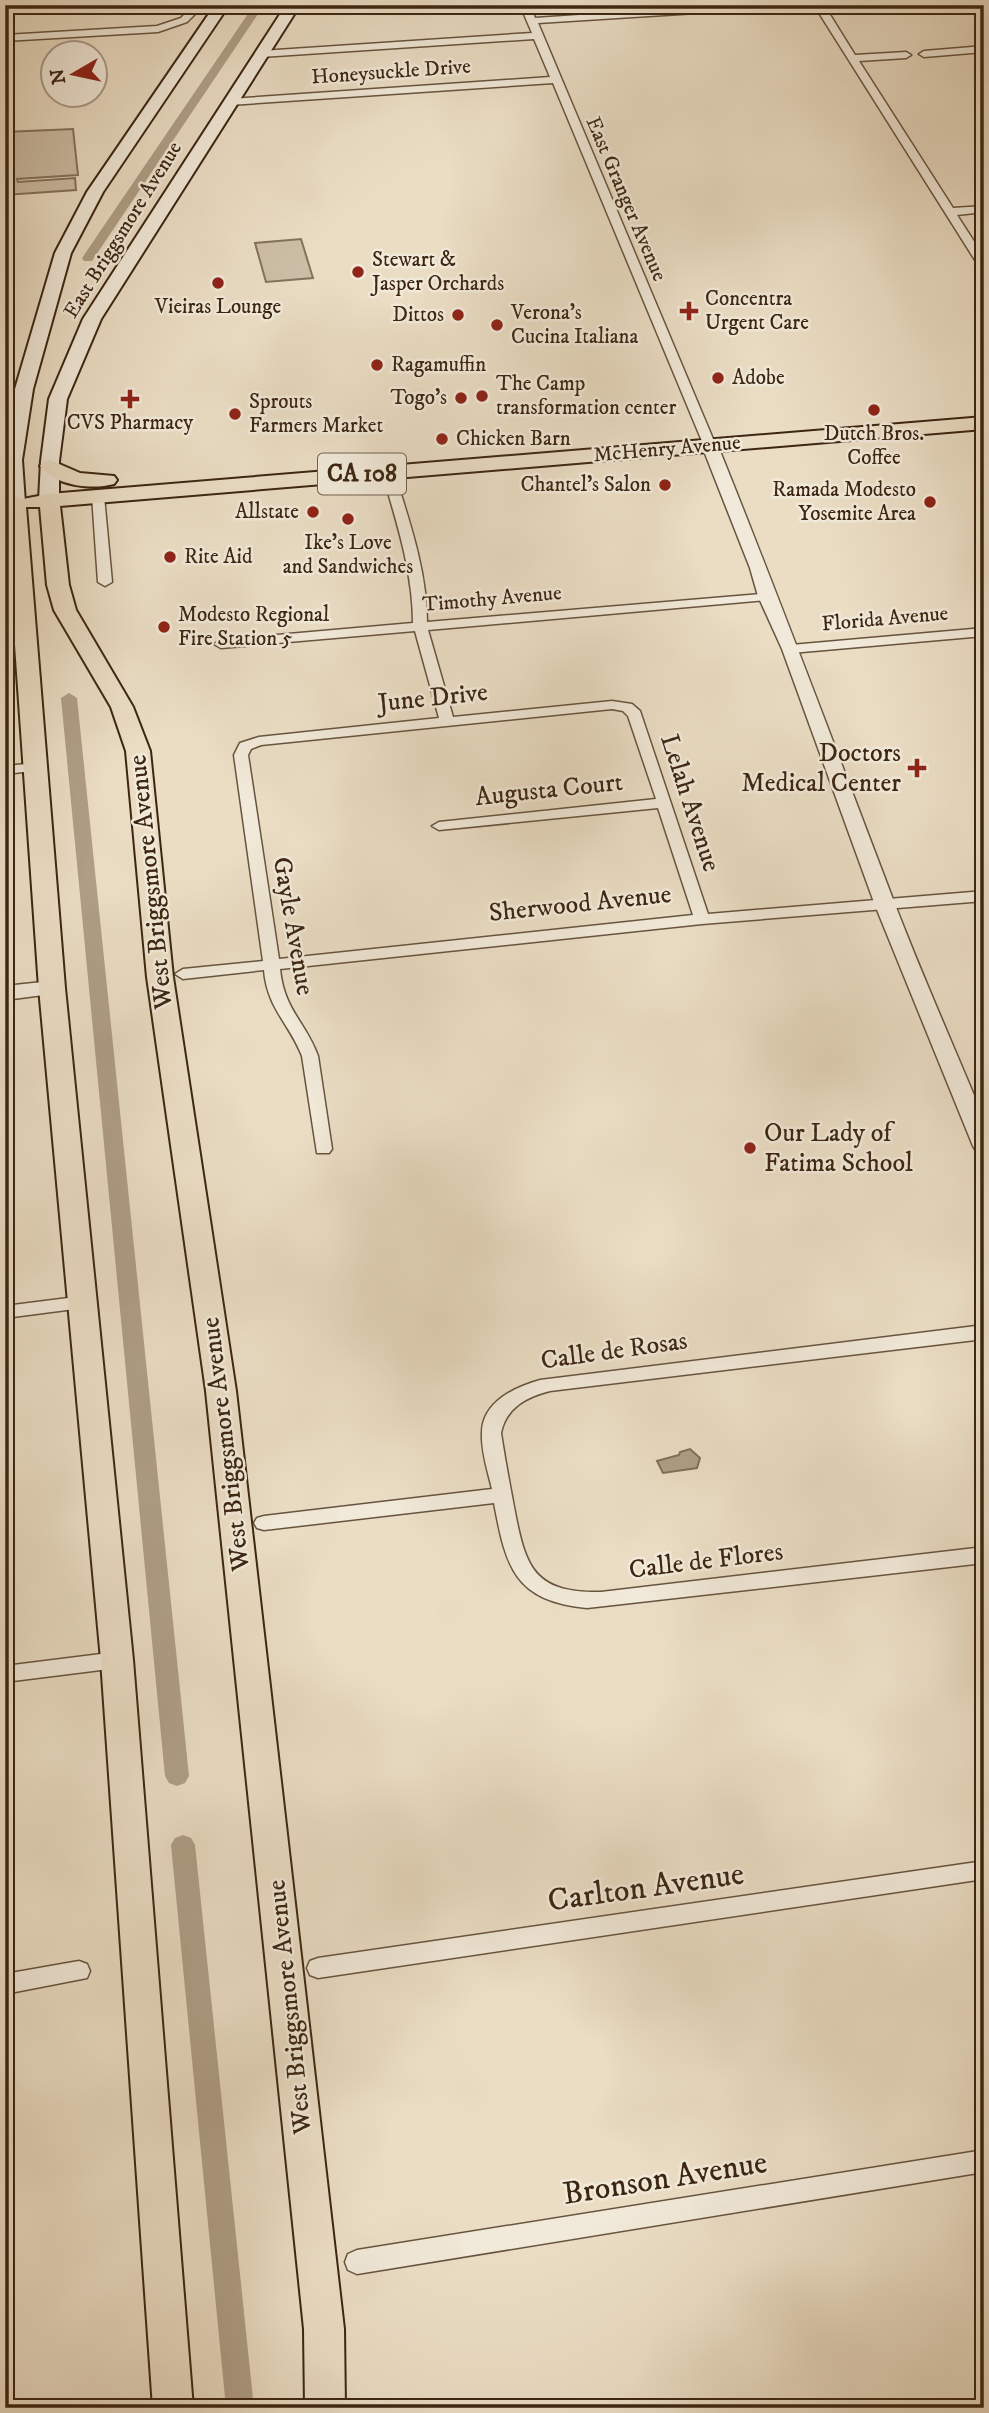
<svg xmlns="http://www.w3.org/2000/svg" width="989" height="2413" font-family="'IM FELL DW Pica',serif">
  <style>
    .green { fill: #ccbea6; stroke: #84725c; stroke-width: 2 }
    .water { fill: #af9f87; stroke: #816f58; stroke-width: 2 }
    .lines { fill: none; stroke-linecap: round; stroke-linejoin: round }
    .canal { fill: #af9f87; fill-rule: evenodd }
    .minor-casing { stroke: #68543e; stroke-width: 3 }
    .tertiary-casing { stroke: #68543e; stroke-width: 3 }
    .secondary-casing { stroke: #3c2612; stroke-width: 4 }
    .primary-casing { stroke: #3c2612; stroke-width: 4 }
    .minor { fill: #f1e9d9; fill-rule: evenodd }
    .tertiary { fill: #f1e9d9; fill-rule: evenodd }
    .secondary { fill: #f1e9d9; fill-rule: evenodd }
    .primary { fill: #eaddc4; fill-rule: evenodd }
    .poi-dot { fill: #8f2418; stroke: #f1e9d9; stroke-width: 2.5 }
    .labels { text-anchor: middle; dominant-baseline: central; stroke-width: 5; stroke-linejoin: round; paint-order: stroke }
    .far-street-label { font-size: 21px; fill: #3c2612; stroke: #f1e9d9 }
    .far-poi-label { font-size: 21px; fill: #3c2612; stroke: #f1e9d9; text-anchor: start }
    .shield { fill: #f1e9d9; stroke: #72604e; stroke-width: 2 }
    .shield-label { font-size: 24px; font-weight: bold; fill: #3c2612 }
    .street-label { font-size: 26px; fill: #3c2612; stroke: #f1e9d9 }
    .poi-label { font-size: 26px; fill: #3c2612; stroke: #f1e9d9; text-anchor: end }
    .near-street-label { font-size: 32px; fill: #3c2612; stroke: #f1e9d9 }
  </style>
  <rect width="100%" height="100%" fill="#eaddc4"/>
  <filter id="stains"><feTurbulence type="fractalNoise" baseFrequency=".00286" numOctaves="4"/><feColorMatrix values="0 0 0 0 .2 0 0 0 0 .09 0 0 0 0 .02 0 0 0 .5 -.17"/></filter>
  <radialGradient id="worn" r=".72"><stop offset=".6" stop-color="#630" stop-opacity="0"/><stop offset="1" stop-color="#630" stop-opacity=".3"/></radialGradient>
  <path class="green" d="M73 129 78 175 17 179 18 182 75 178 76 190 5 195V132Z
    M301 239 313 278 266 282 255 243Z"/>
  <path class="water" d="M690 1449 700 1458 697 1468 663 1473 657 1461 679 1455 680 1452Z"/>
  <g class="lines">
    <path class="canal" d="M254 5H264L92 261H84L82 258Z
      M69 693 77 698 189 1776 185 1783 177 1786 169 1783 165 1776 61 698Z
      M183 1835 191 1838 195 1845 254 2408H226L171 1845 175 1838Z"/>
    <defs>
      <path id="minor" d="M193 5H204L187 22 158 32 5 41V35L157 26 181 18Z
        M303 5H350L291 12 286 9Z
        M520 5H530L535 18 728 5H780L775 8 538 23 716 446 714 449 710 450 704 446 553 83 230 105 225 102 230 99 550 77 534 39 261 57 256 54 261 51 532 33Z
        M814 5H824L855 55 906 52 911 55 906 58 859 61 953 208 984 206V212L957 215 984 257V269L980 268Z
        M984 46V52L924 57 919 54 924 51Z
        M388 468 394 472C409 520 427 571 427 622L772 593 774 596 767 600 428 630 453 717 612 701 632 704 640 711 708 914 984 891V901L702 924 280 969C284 1010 305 1021 318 1056L332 1149 329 1153H317L302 1056C289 1023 267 1008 264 970L183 979 175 974 183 969 263 961 234 755 240 743 259 737 439 718 415 631 221 648 214 644 221 640 413 623C413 572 396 520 382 472ZM612 709 623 711 628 716 656 799 439 822 432 826 439 830 658 808 693 915 279 959 248 755 251 749 261 745Z
        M98 492 104 496 112 582 105 586 98 582 92 496Z
        M984 628V636L791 653 784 649 791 645Z
        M37 763 44 767 42 770 5 774V766Z
        M84 1296 90 1297 93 1302 90 1307 5 1318V1306Z
        M984 1325V1339L550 1391C526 1397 506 1408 501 1433 505 1459 510 1486 515 1512 526 1570 536 1593 601 1592L984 1547V1563L587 1608C514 1601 506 1567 494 1503L264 1530 257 1528 254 1523 257 1518 264 1516 492 1489C488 1472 481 1451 482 1433 482 1402 515 1387 540 1380Z
        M117 1652 124 1654 127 1660 124 1666 117 1668 5 1682V1666Z
        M984 1861V1879L318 1978 310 1975 307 1968 310 1961 318 1958Z
        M79 1961 87 1964 90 1971 87 1978 5 1994V1974Z
        M984 2150V2172L357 2274 348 2270 345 2262 348 2254 357 2250Z"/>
      <path id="tertiary" d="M710 441 718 446C779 597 836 750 894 902 922 975 954 1047 984 1119V1153L976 1151 973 1146 875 905 782 649 758 596 750 568 702 446Z
        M52 981 59 983 62 988 59 993 5 1000V986Z"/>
      <path id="secondary" d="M215 5H229L103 192 71 253 33 389 22 460 25 503 15 509 8 507 5 503V448L15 389 55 253 87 192Z
        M286 5H300L101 319 67 399 59 461V500L56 504H42L39 500 41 461 49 399 83 319Z"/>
      <path id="primary" d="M984 417V429L60 506 69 585 76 610 133 707 150 751 173 977 236 1391 344 2329 345 2408H305L304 2329 206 1391 147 977 126 751 111 707 54 610 47 585 40 507H26L65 988 133 1660 193 2408H153L101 1660 39 988 5 502 15 497 23 499 49 494Z
        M50 460 80 473 114 476 117 480 114 484C92 490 55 486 40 466L43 462Z"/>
    </defs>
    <use href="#minor" class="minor-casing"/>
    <use href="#tertiary" class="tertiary-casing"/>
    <use href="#secondary" class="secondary-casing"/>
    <use href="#primary" class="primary-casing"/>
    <use href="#minor" class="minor"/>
    <use href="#tertiary" class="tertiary"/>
    <use href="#secondary" class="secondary"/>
    <use href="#primary" class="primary"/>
  </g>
  <g class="poi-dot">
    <circle cx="358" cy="272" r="7"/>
    <circle cx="218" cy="283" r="7"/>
    <path d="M685.5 300.5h7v7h7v7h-7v7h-7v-7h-7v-7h7z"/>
    <circle cx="458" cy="315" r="7"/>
    <circle cx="497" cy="325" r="7"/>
    <circle cx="377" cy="365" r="7"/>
    <circle cx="718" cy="378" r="7"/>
    <circle cx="482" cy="396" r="7"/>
    <circle cx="461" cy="398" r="7"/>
    <path d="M126.5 388.5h7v7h7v7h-7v7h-7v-7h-7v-7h7z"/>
    <circle cx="874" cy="410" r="7"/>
    <circle cx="235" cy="414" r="7"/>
    <circle cx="442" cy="439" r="7"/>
    <circle cx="665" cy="485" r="7"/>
    <circle cx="930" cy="502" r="7"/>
    <circle cx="313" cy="512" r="7"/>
    <circle cx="348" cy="519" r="7"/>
    <circle cx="170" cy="557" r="7"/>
    <circle cx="164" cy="627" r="7"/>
    <path d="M913.5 757.5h7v7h7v7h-7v7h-7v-7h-7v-7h7z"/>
    <circle cx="750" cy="1148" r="7"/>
  </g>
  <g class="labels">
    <g class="far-street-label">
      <text transform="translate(391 72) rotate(-4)">Honeysuckle Drive</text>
      <text transform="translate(626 199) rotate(67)">East Granger Avenue</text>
      <text transform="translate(123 230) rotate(-58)">East Briggsmore Avenue</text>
      <text transform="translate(667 449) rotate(-5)">McHenry Avenue</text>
      <text transform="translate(492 599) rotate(-5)">Timothy Avenue</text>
      <text transform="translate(885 619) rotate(-5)">Florida Avenue</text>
    </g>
    <g class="far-poi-label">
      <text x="372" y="260">Stewart &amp;<tspan x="372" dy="24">Jasper Orchards</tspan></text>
      <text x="705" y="299">Concentra<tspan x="705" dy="24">Urgent Care</tspan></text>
      <text x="218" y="307" text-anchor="middle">Vieiras Lounge</text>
      <text x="511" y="313">Verona's<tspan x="511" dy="24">Cucina Italiana</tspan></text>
      <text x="444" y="315" text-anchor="end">Dittos</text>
      <text x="391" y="365">Ragamuffin</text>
      <text x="732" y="378">Adobe</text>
      <text x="496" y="384">The Camp<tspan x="496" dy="24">transformation center</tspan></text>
      <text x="447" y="398" text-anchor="end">Togo's</text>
      <text x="249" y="402">Sprouts<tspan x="249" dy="24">Farmers Market</tspan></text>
      <text x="130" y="423" text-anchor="middle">CVS Pharmacy</text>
      <text x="874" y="434" text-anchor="middle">Dutch Bros.<tspan x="874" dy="24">Coffee</tspan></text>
      <text x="456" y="439">Chicken Barn</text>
      <text x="651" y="485" text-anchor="end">Chantel's Salon</text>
      <text x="916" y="490" text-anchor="end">Ramada Modesto<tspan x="916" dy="24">Yosemite Area</tspan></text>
      <text x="299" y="512" text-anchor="end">Allstate</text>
      <text x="348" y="543" text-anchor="middle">Ike's Love<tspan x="348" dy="24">and Sandwiches</tspan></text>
      <text x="184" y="557">Rite Aid</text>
      <text x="178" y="615">Modesto Regional<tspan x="178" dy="24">Fire Station 5</tspan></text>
    </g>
    <rect class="shield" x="318" y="453.5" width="88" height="41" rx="5"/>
    <g class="shield-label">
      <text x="362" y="474">CA 108</text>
    </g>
    <g class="street-label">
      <text transform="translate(433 698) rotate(-6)">June Drive</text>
      <text transform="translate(549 790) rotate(-6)">Augusta Court</text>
      <text transform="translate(690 803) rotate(72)">Lelah Avenue</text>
      <text transform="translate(151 882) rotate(-96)">West Briggsmore Avenue</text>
      <text transform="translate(580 904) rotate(-6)">Sherwood Avenue</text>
      <text transform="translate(293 926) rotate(80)">Gayle Avenue</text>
      <text transform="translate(614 1351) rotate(-8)">Calle de Rosas</text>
      <text transform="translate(226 1444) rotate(-97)">West Briggsmore Avenue</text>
      <text transform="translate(706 1561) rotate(-7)">Calle de Flores</text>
      <text transform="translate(290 2007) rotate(-96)">West Briggsmore Avenue</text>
    </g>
    <g class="poi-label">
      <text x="901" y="753">Doctors<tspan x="901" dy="30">Medical Center</tspan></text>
      <text x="764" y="1133" text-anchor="start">Our Lady of<tspan x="764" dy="30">Fatima School</tspan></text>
    </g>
    <g class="near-street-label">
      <text transform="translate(646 1888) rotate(-8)">Carlton Avenue</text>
      <text transform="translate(665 2179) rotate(-9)">Bronson Avenue</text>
    </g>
  </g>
  <rect width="989" height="2413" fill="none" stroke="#eaddc4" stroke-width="28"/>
  <rect x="7" y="7" width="975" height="2399" fill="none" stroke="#3c2612" stroke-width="3.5"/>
  <rect x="14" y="14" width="961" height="2385" fill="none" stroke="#3c2612" stroke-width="2"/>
  <g transform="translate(74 74) rotate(261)"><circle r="33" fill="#f1e9d9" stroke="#a99b89" stroke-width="2"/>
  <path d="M0-5L12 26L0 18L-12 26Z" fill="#8f2418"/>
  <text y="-10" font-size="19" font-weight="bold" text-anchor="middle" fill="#3c2612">N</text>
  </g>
  <rect width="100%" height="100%" filter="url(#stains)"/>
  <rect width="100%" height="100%" fill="url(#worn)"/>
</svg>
